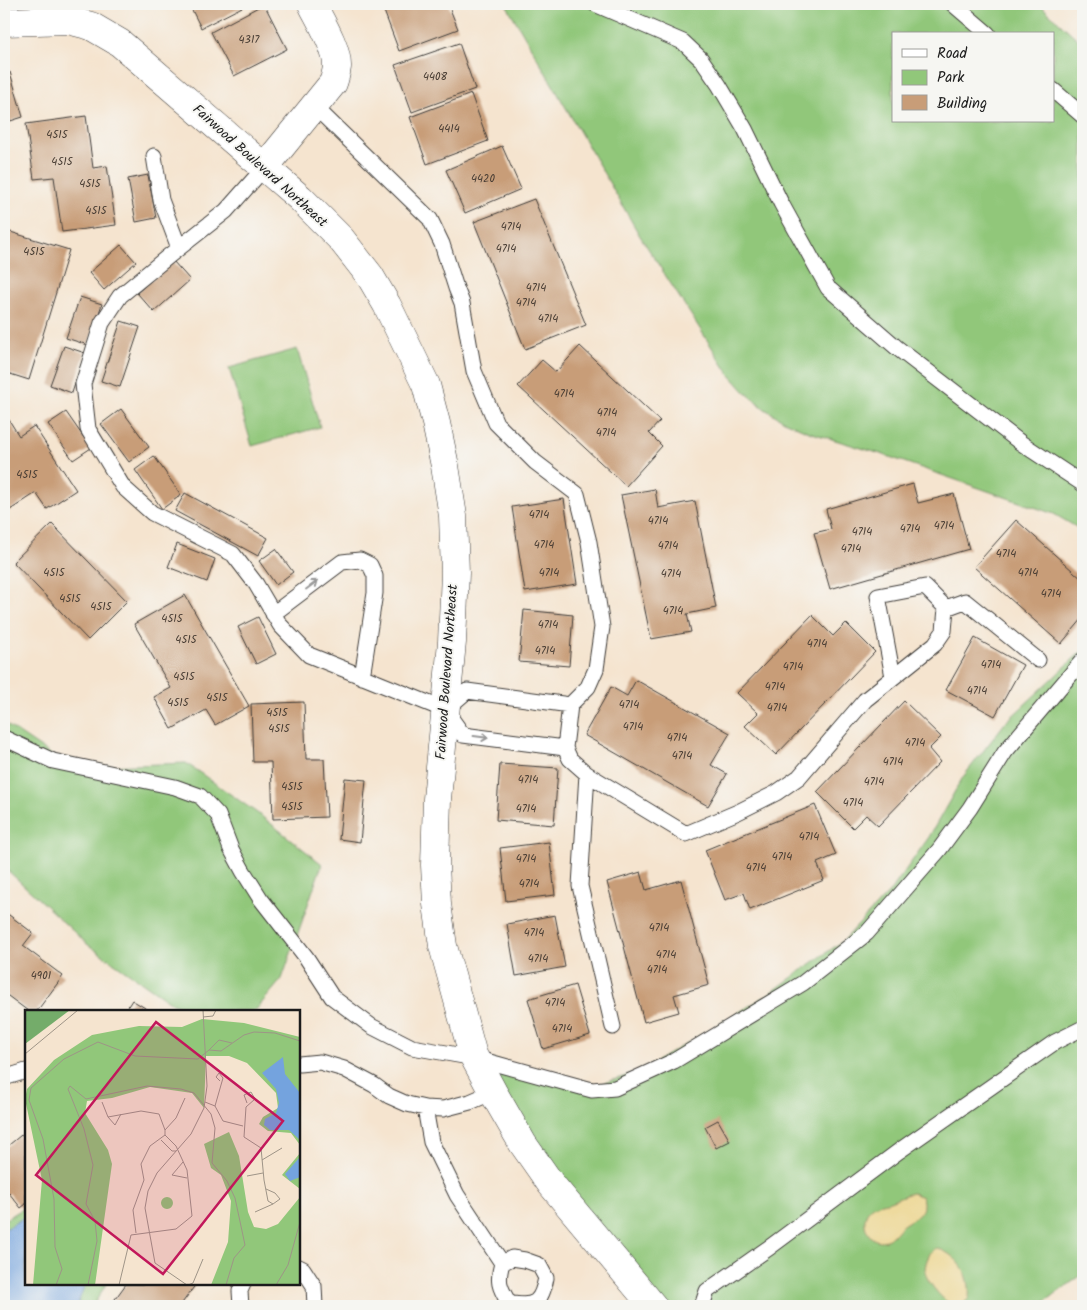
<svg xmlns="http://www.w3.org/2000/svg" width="1087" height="1310" font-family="Kalam,sans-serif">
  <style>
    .green { fill: #91c77a; stroke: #56724b; fill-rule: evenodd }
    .sand { fill: #eeda9e; stroke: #857b5d }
    .water { fill: #74a3de; stroke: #48607d }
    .building { fill: #c89d78 }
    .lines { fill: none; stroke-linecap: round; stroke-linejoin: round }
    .lane-casing { stroke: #3d3a37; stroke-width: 17 }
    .street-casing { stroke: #3d3a37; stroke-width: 29 }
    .lane { stroke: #fff; stroke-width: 15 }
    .street { stroke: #fff; stroke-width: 28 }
    .oneway { stroke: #999 }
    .labels { text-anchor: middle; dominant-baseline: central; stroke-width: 4; stroke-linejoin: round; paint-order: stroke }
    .number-label { font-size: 11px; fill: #473c33 }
    .street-label { font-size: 14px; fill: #1c1c1c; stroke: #f6f6f2 }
    .inset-road { fill: none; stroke: #9e9487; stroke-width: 1 }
    .view { fill: #c2185b; fill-opacity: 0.15; stroke: #c2185b; stroke-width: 2.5 }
    .inset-edge { fill: none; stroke: #1c1c1c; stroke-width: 2.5 }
  </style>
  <rect width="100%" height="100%" fill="#f6f6f2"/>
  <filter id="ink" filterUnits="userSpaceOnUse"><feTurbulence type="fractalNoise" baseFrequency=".02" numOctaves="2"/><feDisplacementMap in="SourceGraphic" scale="10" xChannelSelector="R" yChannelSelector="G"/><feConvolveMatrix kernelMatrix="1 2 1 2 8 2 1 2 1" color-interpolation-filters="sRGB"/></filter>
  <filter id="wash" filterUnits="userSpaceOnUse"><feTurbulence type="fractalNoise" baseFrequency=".0096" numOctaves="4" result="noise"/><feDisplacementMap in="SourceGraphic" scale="20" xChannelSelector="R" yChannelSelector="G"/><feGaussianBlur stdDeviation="1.12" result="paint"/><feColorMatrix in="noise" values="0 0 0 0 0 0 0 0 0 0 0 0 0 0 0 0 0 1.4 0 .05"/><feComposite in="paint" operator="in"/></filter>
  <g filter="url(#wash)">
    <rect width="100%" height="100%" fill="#f5e4cf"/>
    <path class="green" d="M506 4H1039L1083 44V531L1054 514 884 455 809 432 786 422 765 409 745 392 729 374 640 236ZM893 34H1053V121H893Z
      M297 349 320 427 252 446 229 368Z
      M1083 650V1274L1039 1306H653L473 1055 597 1085 639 1072 769 994 844 940 892 889 929 837 963 777 1005 723Z
      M4 723 53 756 105 766 186 763 260 815 322 864 282 979 255 1011H196L172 1003 87 944 4 867Z
      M26 1207V1284H106L93 1306H4V1220Z"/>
    <path class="sand" d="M912 1193 922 1197C926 1214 918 1215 906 1223 898 1227 894 1237 886 1240 868 1246 859 1221 869 1210 875 1203 883 1203 890 1201 898 1198 904 1195 912 1193Z
      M938 1248C960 1258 971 1274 969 1298 965 1302 962 1306 956 1306 946 1305 929 1284 926 1275 924 1269 926 1261 929 1256 931 1251 933 1249 938 1248Z"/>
    <path class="water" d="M26 1216V1284H85L77 1306H4V1230Z"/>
    <g id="blocks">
      <path class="building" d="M189 4H248L201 28Z
        M264 4 287 49 234 76 211 32Z
        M405 4H448L458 29 399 51 384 11Z
        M459 43 475 89 412 112 395 65Z
        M10 72 23 117 4 123V74Z
        M471 94 488 141 427 164 410 117Z
        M86 116 93 168 107 166 116 225 62 232 54 177 34 179 26 124Z
        M502 146 521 189 465 213 446 170Z
        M148 175 156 218 136 222 128 179Z
        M534 199 586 325 525 349 474 222Z
        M4 230 69 250 29 380 4 372Z
        M121 245 136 262 104 290 89 273Z
        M173 261 190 280 154 312 137 293Z
        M80 297 102 304 88 345 66 338Z
        M121 321 140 327 120 387 101 381Z
        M64 346 85 353 72 393 50 385Z
        M580 346 660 421 649 433 662 446 626 486 518 386 542 360 556 372Z
        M121 409 149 447 129 462 101 424Z
        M4 412 19 436 34 426 76 490 47 509 36 493 7 512 4 508Z
        M66 412 91 448 73 460 48 424Z
        M154 456 181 495 162 509 135 470Z
        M913 484 918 503 954 494 969 549 830 589 814 533 831 529 826 509Z
        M655 489 658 508 695 501 716 608 687 614 691 632 651 639 621 495Z
        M185 493 268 538 258 556 175 511Z
        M564 499 577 584 525 592 512 507Z
        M1016 520 1083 580V618L1061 644 974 567Z
        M52 524 127 601 88 640 13 562Z
        M177 544 215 559 207 582 168 567Z
        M276 549 293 572 276 585 259 561Z
        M185 595 249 706 215 725 206 710 172 729 154 697 171 688 134 624Z
        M524 610 573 615 569 666 519 662Z
        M812 615 833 636 846 623 875 652 776 755 745 726 758 713 737 693Z
        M258 617 276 654 256 664 238 627Z
        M975 638 1023 665 995 716 946 690Z
        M636 680 730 733 711 765 727 774 708 806 584 735 611 687 627 696Z
        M904 701 941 737 929 749 940 762 878 826 866 815 853 828 817 792Z
        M304 702 306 759H324L327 817 273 819 271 762H253L251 704Z
        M500 764 558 768 554 825 496 820Z
        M345 778 366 780 360 842 339 839Z
        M815 805 836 855 817 863 824 880 750 910 744 893 725 900 705 850Z
        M549 842 555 895 506 901 500 848Z
        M641 872 646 890 681 880 709 985 674 995 679 1012 644 1022 607 882Z
        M5 912 33 933 23 946 63 976 37 1011H28L4 993V915Z
        M555 915 565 967 516 976 507 924Z
        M575 985 590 1035 543 1049 528 999Z
        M132 1000 150 1011H125Z
        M718 1120 730 1141 716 1148 705 1127Z
        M26 1131V1204L21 1208 9 1193 4 1197V1149Z
        M126 1284H196L180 1306H110Z"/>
    </g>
  </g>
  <g filter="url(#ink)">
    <use href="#blocks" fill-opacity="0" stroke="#3d3a37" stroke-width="1"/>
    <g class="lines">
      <defs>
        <path id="lane" d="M595 4 683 42 701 59 719 85 745 129 781 203 828 288 896 347 1021 443 1083 484
          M953 4 988 34
          M1053 90 1083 116
          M314 106 430 219 442 244 456 288 462 303 474 371 496 423 535 462 577 494 589 542 602 627 596 669 588 687 570 705 565 748 570 759 587 774 686 834 738 812 776 793 799 777 865 700 935 644 944 631 946 608 965 601 1038 660
          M154 156 161 200 179 248
          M264 168 226 211 170 255 120 296 102 323 83 384 88 429 123 487 152 513 233 554 256 584 280 625 309 655 445 710 463 735 565 748
          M273 614 342 562 360 560 370 565 375 576V593L362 677
          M893 677 878 596 925 587 946 608
          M446 709 467 691 570 705
          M4 738 53 761 175 787 200 796 218 815 231 849 243 871 260 898 306 957 332 997 371 1026 412 1047 475 1058 592 1090 615 1088 674 1061 803 983 867 933 939 850 970 808 1005 752 1083 660
          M587 774 580 886 613 1027
          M299 1064 320 1062 344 1069 374 1085 389 1096 407 1104 425 1108 443 1109 470 1102 493 1092
          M4 1073 7 1077 26 1071
          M425 1108 431 1142 457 1195 502 1263C497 1281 499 1287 509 1303 535 1308 541 1303 546 1278L539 1265 525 1260 512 1258 502 1263
          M299 1267 303 1269 314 1286 315 1306
          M241 1306 240 1291 243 1284
          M702 1306 707 1291 770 1247 899 1151 1055 1042 1083 1028"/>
        <path id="street" d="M4 22 68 20 91 26 120 43 300 198 341 239 370 276 387 305 426 385 436 423 445 466 453 516 455 573 452 642 437 799 435 865 437 904 443 946 473 1055 493 1092 523 1144 551 1184 653 1306
          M264 168 333 83C335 78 336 73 337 67 338 49 320 20 312 4"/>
      </defs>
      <use href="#lane" class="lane-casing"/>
      <use href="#street" class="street-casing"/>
      <use href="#lane" class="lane"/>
      <use href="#street" class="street"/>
    </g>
    <defs><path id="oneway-shaft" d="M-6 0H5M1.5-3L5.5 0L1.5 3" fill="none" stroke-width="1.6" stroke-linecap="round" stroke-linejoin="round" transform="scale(1.25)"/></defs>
    <g class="oneway">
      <use href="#oneway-shaft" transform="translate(312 585) rotate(-37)"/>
      <use href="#oneway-shaft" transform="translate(481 737) rotate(7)"/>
    </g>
  </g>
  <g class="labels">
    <g class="number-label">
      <text x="249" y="40">4317</text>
      <text x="435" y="77">4408</text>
      <text x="449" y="129">4414</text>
      <text x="57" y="135">4515</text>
      <text x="62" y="162">4515</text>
      <text x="483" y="179">4420</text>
      <text x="90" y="184">4515</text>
      <text x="96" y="211">4515</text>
      <text x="511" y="227">4714</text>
      <text x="506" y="249">4714</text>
      <text x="34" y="252">4515</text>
      <text x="536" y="288">4714</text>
      <text x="526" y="303">4714</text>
      <text x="548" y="319">4714</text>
      <text x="564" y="394">4714</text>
      <text x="607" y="413">4714</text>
      <text x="606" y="433">4714</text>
      <text x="27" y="475">4515</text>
      <text x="539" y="515">4714</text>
      <text x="658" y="521">4714</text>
      <text x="944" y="526">4714</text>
      <text x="910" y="529">4714</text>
      <text x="862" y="532">4714</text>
      <text x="544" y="545">4714</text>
      <text x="668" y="546">4714</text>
      <text x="851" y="549">4714</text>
      <text x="1006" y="554">4714</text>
      <text x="54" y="573">4515</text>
      <text x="549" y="573">4714</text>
      <text x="1028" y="573">4714</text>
      <text x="671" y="574">4714</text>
      <text x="1051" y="594">4714</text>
      <text x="70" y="599">4515</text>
      <text x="101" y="607">4515</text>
      <text x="673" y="611">4714</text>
      <text x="172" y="619">4515</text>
      <text x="548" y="625">4714</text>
      <text x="186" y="640">4515</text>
      <text x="817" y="644">4714</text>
      <text x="545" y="651">4714</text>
      <text x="991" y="665">4714</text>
      <text x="793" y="667">4714</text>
      <text x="184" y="677">4515</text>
      <text x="775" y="687">4714</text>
      <text x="977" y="691">4714</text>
      <text x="217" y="698">4515</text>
      <text x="178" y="703">4515</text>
      <text x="629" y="705">4714</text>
      <text x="777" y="708">4714</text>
      <text x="277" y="713">4515</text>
      <text x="633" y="727">4714</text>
      <text x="279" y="729">4515</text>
      <text x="677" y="738">4714</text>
      <text x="915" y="743">4714</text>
      <text x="682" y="756">4714</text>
      <text x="893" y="762">4714</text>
      <text x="528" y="780">4714</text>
      <text x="874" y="782">4714</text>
      <text x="292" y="787">4515</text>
      <text x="853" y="803">4714</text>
      <text x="292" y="807">4515</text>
      <text x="526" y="809">4714</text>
      <text x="809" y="837">4714</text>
      <text x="782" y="857">4714</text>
      <text x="526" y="859">4714</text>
      <text x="756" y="868">4714</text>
      <text x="529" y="884">4714</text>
      <text x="659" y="928">4714</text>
      <text x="534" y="933">4714</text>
      <text x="666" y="955">4714</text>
      <text x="538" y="959">4714</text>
      <text x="657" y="970">4714</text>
      <text x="41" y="976">4901</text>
      <text x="555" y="1003">4714</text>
      <text x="562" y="1029">4714</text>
    </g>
    <g class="street-label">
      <text transform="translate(260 166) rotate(42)">Fairwood Boulevard Northeast</text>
      <text transform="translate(447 672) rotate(-86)">Fairwood Boulevard Northeast</text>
    </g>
  </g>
  <g transform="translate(25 1010)">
    <rect width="275" height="275" fill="#f5e4cf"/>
    <path d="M177 9 219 13 275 27V135L266 123 243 121 234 114 238 107 253 98 251 83 222 53 204 46H181L179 98 167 83 125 77 87 88 62 91 60 103 83 140 87 154 70 275H8L17 170 0 89 2 79 29 50 67 25 114 16 157 17ZM204 122 214 146 223 202 229 217 241 219 253 214 275 187V275H186L203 232 206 191 196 165 186 158 179 134ZM275 143V179L257 165ZM136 193a6 6 0 1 1 12 0a6 6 0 1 1-12 0Z" fill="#91c77a"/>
    <path d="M0 0H45L0 34Z" fill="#74ac6a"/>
    <path d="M258 47 260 64 275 83V130L264 120H245L239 115 240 109 251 103 254 93 251 79 237 63ZM275 147V167L265 171 260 164Z" fill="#74a3de"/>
    <path class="inset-road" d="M178 7 188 6 191 0M184 40 194 30 207 33M0 44 53 0M77 92 83 107 116 101 134 104 140 120V125L125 136 116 154 119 170 108 200 111 223M180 92 190 96 198 111 218 116M222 93 219 85 226 82 230 89 221 97 219 127 236 138 239 170 243 191 248 194 255 189 250 183 241 179M190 96 198 68 194 63 191 67 195 71M83 107 90 115 96 104M140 120 151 108 160 88M136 130 147 141H151M237 150 257 138M158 152 147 165 162 168M222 166 238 163M230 202 248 194M31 275 37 259 30 237 29 189 18 129 4 90 6 78 39 49 73 32 110 46 173 49 184 40 196 41 219 25 229 22 250 23 275 31M63 275 72 231 70 211 61 194 68 155 59 119 43 79 45 76 61 89 122 76 156 79 169 83 186 104 190 118 187 153 202 171 210 188 220 235 209 248 201 275M94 275 106 225 151 219 167 206 162 160 151 136 140 125M162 275 130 253 120 198 123 181 132 163 166 124 179 98 182 76 178 0M163 275 168 273 178 249M251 275 263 255 275 212"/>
    <path class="view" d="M131 12 258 111 138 264 11 165Z"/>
    <rect width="275" height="275" class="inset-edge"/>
  </g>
  <rect width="1087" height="1310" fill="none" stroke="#f6f6f2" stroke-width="20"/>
  <rect x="892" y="32" width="162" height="90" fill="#f6f6f2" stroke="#9f9f9c"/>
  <rect x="902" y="49" width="25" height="8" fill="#ffffff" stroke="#9f9f9c"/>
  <text x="937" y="58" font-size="15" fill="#1c1c1c">Road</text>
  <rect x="902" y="70" width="25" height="15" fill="#91c77a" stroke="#9f9f9c"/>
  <text x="937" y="82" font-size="15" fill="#1c1c1c">Park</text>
  <rect x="902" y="95" width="25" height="15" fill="#c89d78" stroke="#9f9f9c"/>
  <text x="937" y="108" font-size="15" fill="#1c1c1c">Building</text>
</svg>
